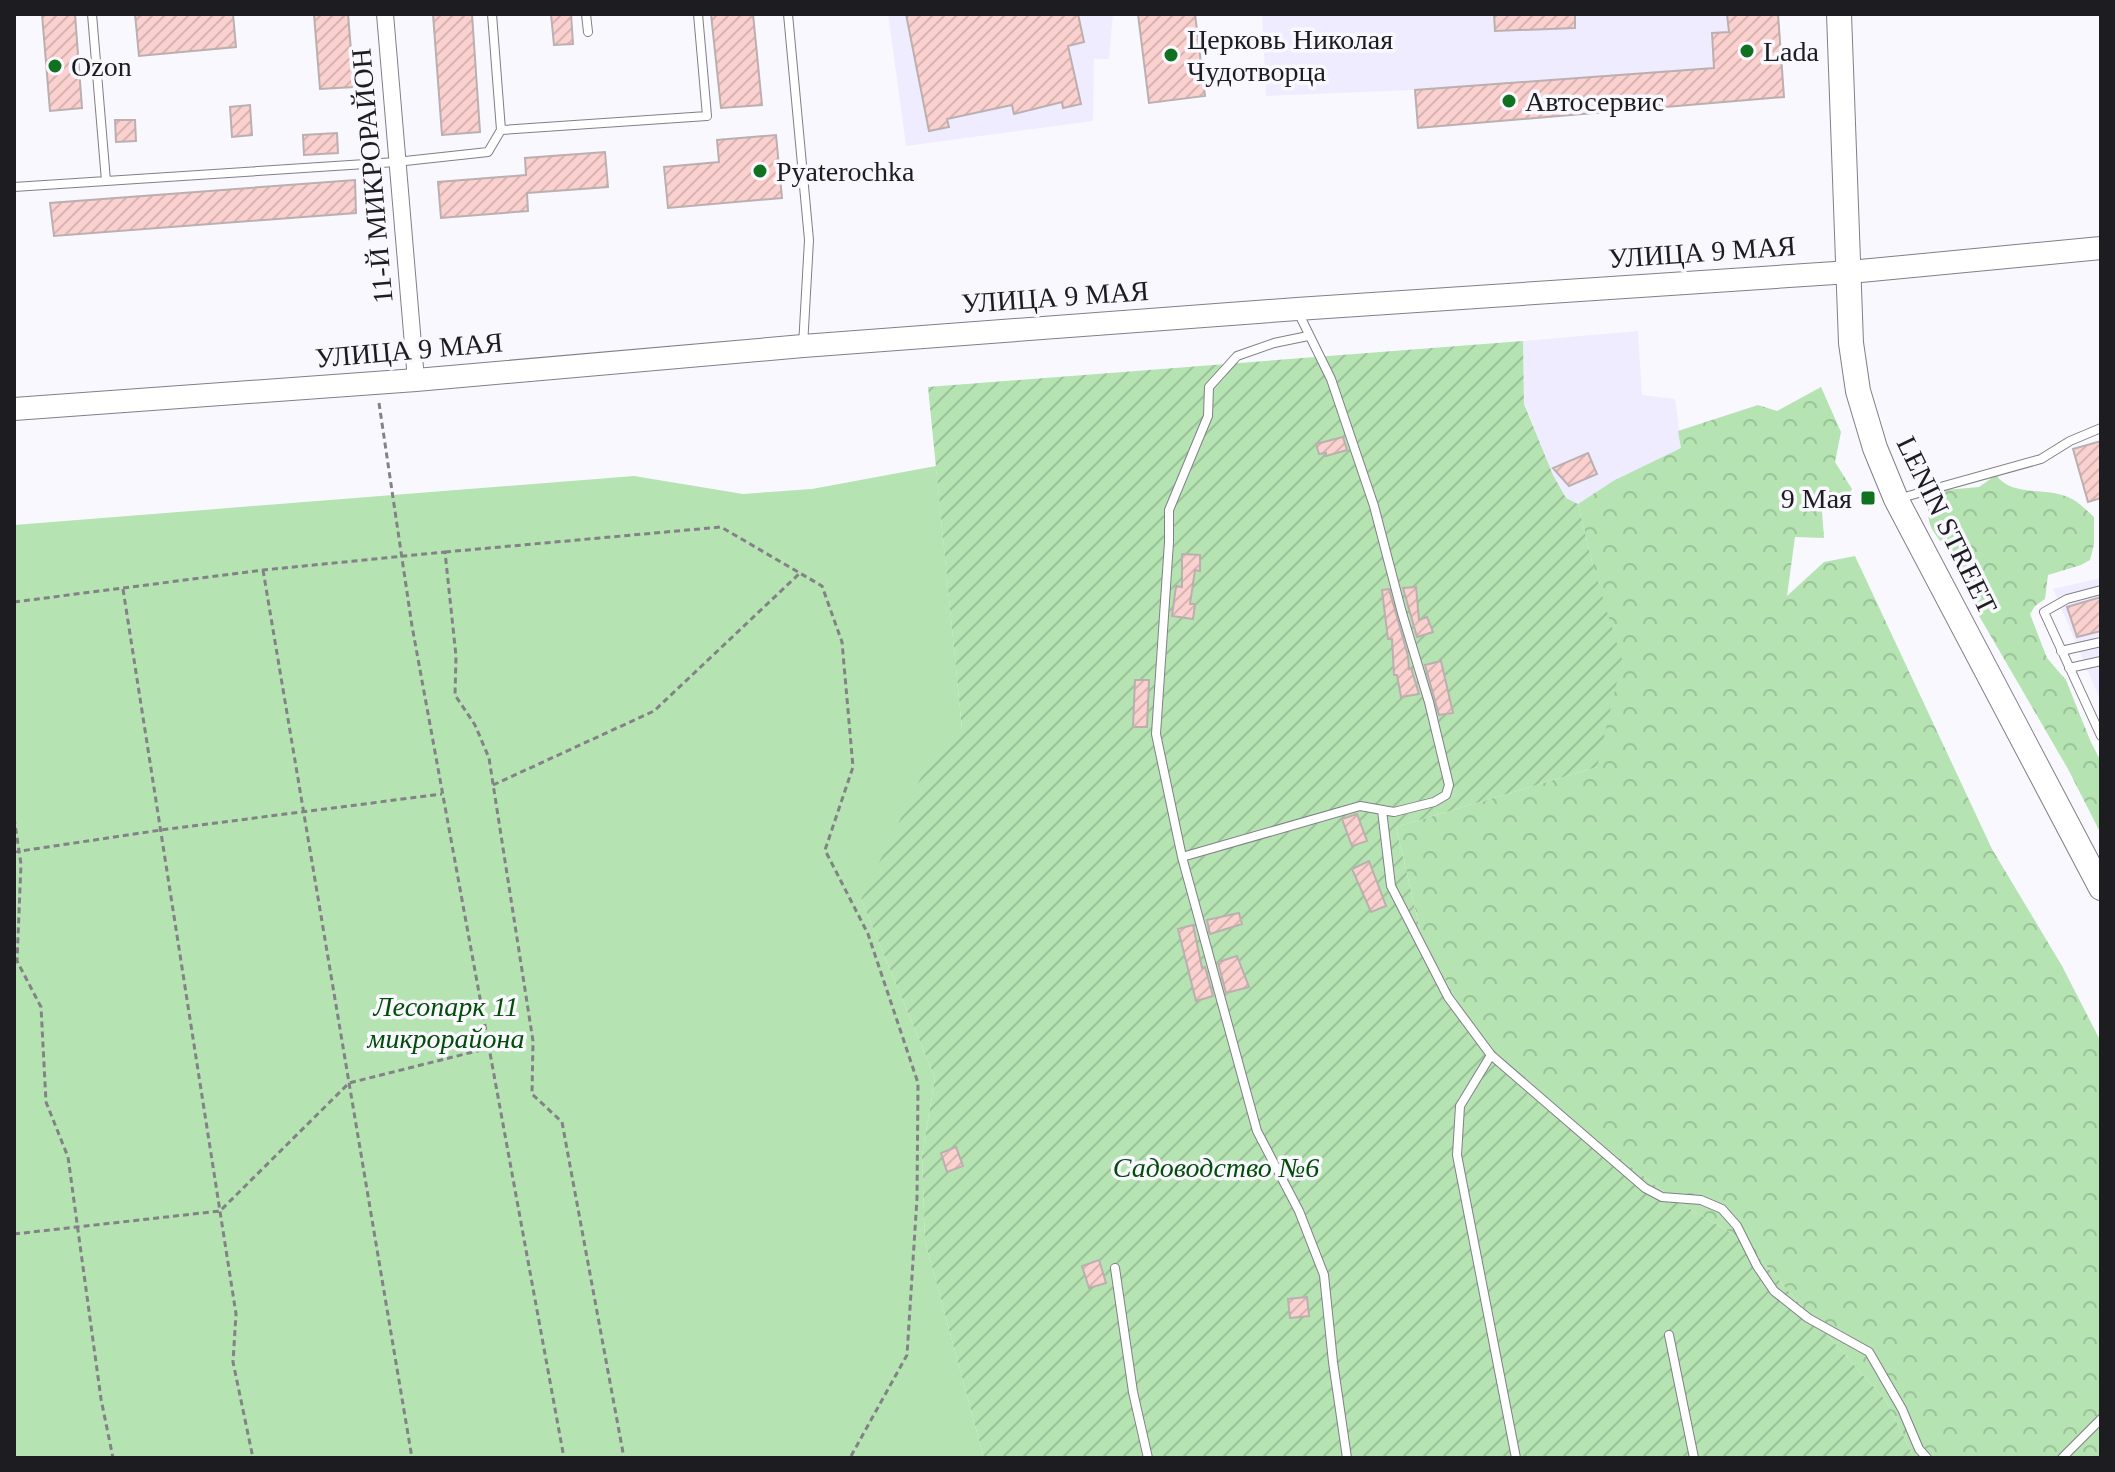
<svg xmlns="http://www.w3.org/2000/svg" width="2115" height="1472" font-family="Georgia,serif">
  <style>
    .built { fill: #f0ecff }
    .forest { fill: url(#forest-crowns) }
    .park { fill: #b5e3b2 }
    .garden { fill: url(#garden-furrows) }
    .building { fill: url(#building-hatch); stroke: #bcafaf; stroke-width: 2 }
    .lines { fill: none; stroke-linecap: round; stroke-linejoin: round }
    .service-casing { stroke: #817f88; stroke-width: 10 }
    .minor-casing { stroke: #817f88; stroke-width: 18 }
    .secondary-casing { stroke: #817f88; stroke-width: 24 }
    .primary-casing { stroke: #817f88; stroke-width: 26 }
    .path { stroke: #838286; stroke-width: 3; stroke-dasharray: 6 4; stroke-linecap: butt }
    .service { stroke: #fff; stroke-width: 8 }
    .minor { stroke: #fff; stroke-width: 16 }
    .secondary { stroke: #fff; stroke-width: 22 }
    .primary { stroke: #fff; stroke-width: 24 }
    .poi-dot { fill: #107120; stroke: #f9f8fe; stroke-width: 3 }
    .labels { text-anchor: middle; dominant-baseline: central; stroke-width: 7; stroke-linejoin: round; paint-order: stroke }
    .poi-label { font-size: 28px; fill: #1d1c20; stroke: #f9f8fe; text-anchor: start }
    .street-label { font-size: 28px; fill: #1d1c20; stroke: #f9f8fe }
    .park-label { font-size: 28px; font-style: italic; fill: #024d07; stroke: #f9f8fe }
  </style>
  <defs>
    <pattern id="forest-crowns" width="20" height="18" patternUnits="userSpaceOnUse" patternTransform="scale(2)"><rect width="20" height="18" fill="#b5e3b2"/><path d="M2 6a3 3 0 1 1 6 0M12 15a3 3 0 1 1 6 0" fill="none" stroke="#9bc299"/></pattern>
    <pattern id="garden-furrows" width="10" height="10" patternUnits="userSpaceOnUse" patternTransform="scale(2)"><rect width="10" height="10" fill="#b5e3b2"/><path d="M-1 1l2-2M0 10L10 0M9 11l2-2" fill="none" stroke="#9bc299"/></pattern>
    <pattern id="building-hatch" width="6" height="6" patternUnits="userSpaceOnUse" patternTransform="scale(2)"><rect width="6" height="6" fill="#fbd1cf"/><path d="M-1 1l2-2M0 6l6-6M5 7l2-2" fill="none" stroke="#d7b3b1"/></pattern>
  </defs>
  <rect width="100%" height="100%" fill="#f9f8fe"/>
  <path class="built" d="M888 14H1113L1109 59H1094L1093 121 906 146Z
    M1262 14H1727L1729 32 1712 34 1714 68 1601 75 1604 112 1418 128 1414 90 1266 96Z
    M1638 331 1642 395 1675 399 1682 448 1613 481 1578 504 1566 498 1553 475 1524 403 1523 341Z
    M2101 578V702L2053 589Z"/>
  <path class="forest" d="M1821 387 1841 432 1835 462 1852 489 1843 510 1822 511 1824 538 1795 537 1787 596 1824 562 1855 556 1992 849 2062 966 2101 1042V1458H1914L1887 1402 1743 1240 1675 1200 1490 1060 1422 938 1396 827 1597 767 1593 566 1578 504 1613 481 1681 448 1678 431 1758 405 1777 411Z
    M1996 475C2012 497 2044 487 2068 497 2078 501 2086 510 2094 517V544L2090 560 2081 565 2048 575 2045 599 2035 606 2030 614 2047 658 2066 680 2090 740 2101 762V834L2068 769 1978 614C1972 597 1969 582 1960 566 1947 541 1921 534 1930 500L1946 490 1979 487Z"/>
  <path class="park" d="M936 466 962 729 861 899 935 1078 922 1156 925 1241 984 1458H14V525L634 476 743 494 812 489Z"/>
  <path class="garden" d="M1523 341 1524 404 1553 475 1566 498 1578 504 1593 566 1622 660 1597 767 1396 827 1422 938 1490 1060 1675 1200 1743 1240 1887 1402 1914 1458H984L925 1241 922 1156 935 1078 861 899 937 745 962 729 928 387Z"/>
  <path class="building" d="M42 14H75L82 108 50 111Z
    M135 14H233L236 47 139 56Z
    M314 14H348L354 87 320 89Z
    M433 14H472L480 132 442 135Z
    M551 14H571L573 44 554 45Z
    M711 14H753L762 105 721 108Z
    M906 14H1078L1084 42 1068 46 1081 104 1063 108 1062 102 1014 114 1012 105 947 119 949 127 929 131Z
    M1138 14H1195L1205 96 1149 103Z
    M1494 14H1575V28L1495 31Z
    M1727 14H1778L1784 97 1418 128 1415 90 1714 68 1712 33 1729 32Z
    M250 105 252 135 232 137 230 107Z
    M115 120H135L136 141 116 142Z
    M337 133 338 153 304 155 303 135Z
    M776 135 782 198 668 208 664 167 719 162 717 140Z
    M605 152 608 187 527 193 528 211 441 218 438 182 526 175 525 158Z
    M355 180 356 213 54 236 50 203Z
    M1343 437 1347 450 1326 456V453L1319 454 1316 444Z
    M2101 441V498L2088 502 2073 449Z
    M1588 453 1597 474 1569 486 1553 468Z
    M1182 554 1200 555V571L1195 570 1190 604H1195L1193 619 1172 616 1176 586 1182 587Z
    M1416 587 1419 620 1427 617 1433 632 1417 637 1403 588Z
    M1389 589 1408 656 1409 669 1411 668 1419 694 1401 697 1397 675H1394L1392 639H1388L1382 590Z
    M2101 597V631L2077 637 2067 607Z
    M1441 661 1453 713 1439 715 1425 665Z
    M1135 680H1149L1147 727H1133Z
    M1357 814 1367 841 1352 846 1342 819Z
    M1369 861 1386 906 1371 912 1352 869Z
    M1239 913 1242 924 1210 934 1207 920Z
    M1193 925 1202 968 1205 967 1213 996 1196 1001 1178 929Z
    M1237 956 1249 987 1226 993 1218 962Z
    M956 1147 963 1166 947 1172 941 1153Z
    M1099 1260 1106 1283 1089 1288 1082 1266Z
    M1307 1297 1309 1316 1290 1318 1288 1299Z"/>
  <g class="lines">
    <defs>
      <path id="service" d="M92 14 106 181
        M586 14 588 32
        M788 14 809 240 803 346
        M501 130 707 116 698 14
        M14 187 396 162 488 152 501 130 492 14
        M1297 310 1331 379 1374 506 1402 613 1429 702 1449 785 1446 795 1434 802 1394 812 1360 806 1182 857 1257 1131 1299 1211 1324 1275 1333 1362 1347 1458
        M1901 498 2041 459 2070 441 2101 428
        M2101 590 2067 599 2044 612 2101 736
        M2061 651 2101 642
        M2069 668 2101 661
        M1382 810 1391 886 1448 997 1491 1055 1645 1188 1662 1197 1701 1200 1722 1209 1737 1226 1757 1266 1774 1291 1808 1318 1869 1352 1902 1409 1919 1449 1927 1458
        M1182 857 1156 734 1169 542V510L1208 416 1209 387 1237 356 1274 343 1308 336
        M1491 1055 1460 1106 1457 1155 1516 1458
        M1115 1268 1133 1392 1148 1458
        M1669 1335 1694 1458
        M2062 1458 2101 1419"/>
      <path id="minor" d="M385 14 416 380"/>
      <path id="secondary" d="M14 409 416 380 803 346 1297 309 1850 272 2101 248"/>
      <path id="primary" d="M1839 14 1851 343 1858 391 1875 448 1896 499 2101 888"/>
    </defs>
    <use href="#service" class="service-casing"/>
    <use href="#minor" class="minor-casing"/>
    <use href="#secondary" class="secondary-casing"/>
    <use href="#primary" class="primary-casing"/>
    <path class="path" d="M379 403 412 626 564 1458
      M445 552 721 527 822 586 842 642 853 767 825 850 868 934 918 1083 917 1198 907 1355 850 1458
      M263 570 412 1458
      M123 589 236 1314 233 1362 253 1458
      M14 602 263 570 445 552 456 656 455 695 475 725 489 758 533 1041 532 1094 562 1122 624 1458
      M493 785 654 711 800 573
      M14 818 21 864 17 961 41 1007 46 1102 68 1157 101 1399 113 1458
      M14 852 161 830 442 794
      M14 1234 220 1211 349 1083 489 1048"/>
    <use href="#service" class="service"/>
    <use href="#minor" class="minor"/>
    <use href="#secondary" class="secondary"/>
    <use href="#primary" class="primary"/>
  </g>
  <g class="poi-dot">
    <circle cx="1747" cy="51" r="8"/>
    <circle cx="1171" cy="55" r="8"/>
    <circle cx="55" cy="66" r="8"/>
    <circle cx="1509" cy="101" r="8"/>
    <circle cx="760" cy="171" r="8"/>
    <rect x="1860" y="490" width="16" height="16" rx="4"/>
  </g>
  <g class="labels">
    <g class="poi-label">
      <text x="1187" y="39">Церковь Николая<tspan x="1187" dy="32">Чудотворца</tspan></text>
      <text x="1763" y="51">Lada</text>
      <text x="71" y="66">Ozon</text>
      <text x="1525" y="101">Автосервис</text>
      <text x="776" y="171">Pyaterochka</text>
      <text x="1852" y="498" text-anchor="end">9 Мая</text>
    </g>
    <g class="street-label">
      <text transform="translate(372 176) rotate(-95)">11-Й МИКРОРАЙОН</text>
      <text transform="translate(1702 252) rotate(-4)">УЛИЦА 9 МАЯ</text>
      <text transform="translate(1055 297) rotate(-4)">УЛИЦА 9 МАЯ</text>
      <text transform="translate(409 350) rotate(-5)">УЛИЦА 9 МАЯ</text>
      <text transform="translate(1947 525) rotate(64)">LENIN STREET</text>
    </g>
    <g class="park-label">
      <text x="446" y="1006">Лесопарк 11<tspan x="446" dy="32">микрорайона</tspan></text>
      <text x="1216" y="1167">Садоводство №6</text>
    </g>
  </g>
  <rect width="2115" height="1472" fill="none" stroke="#1d1c20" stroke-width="32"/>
</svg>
